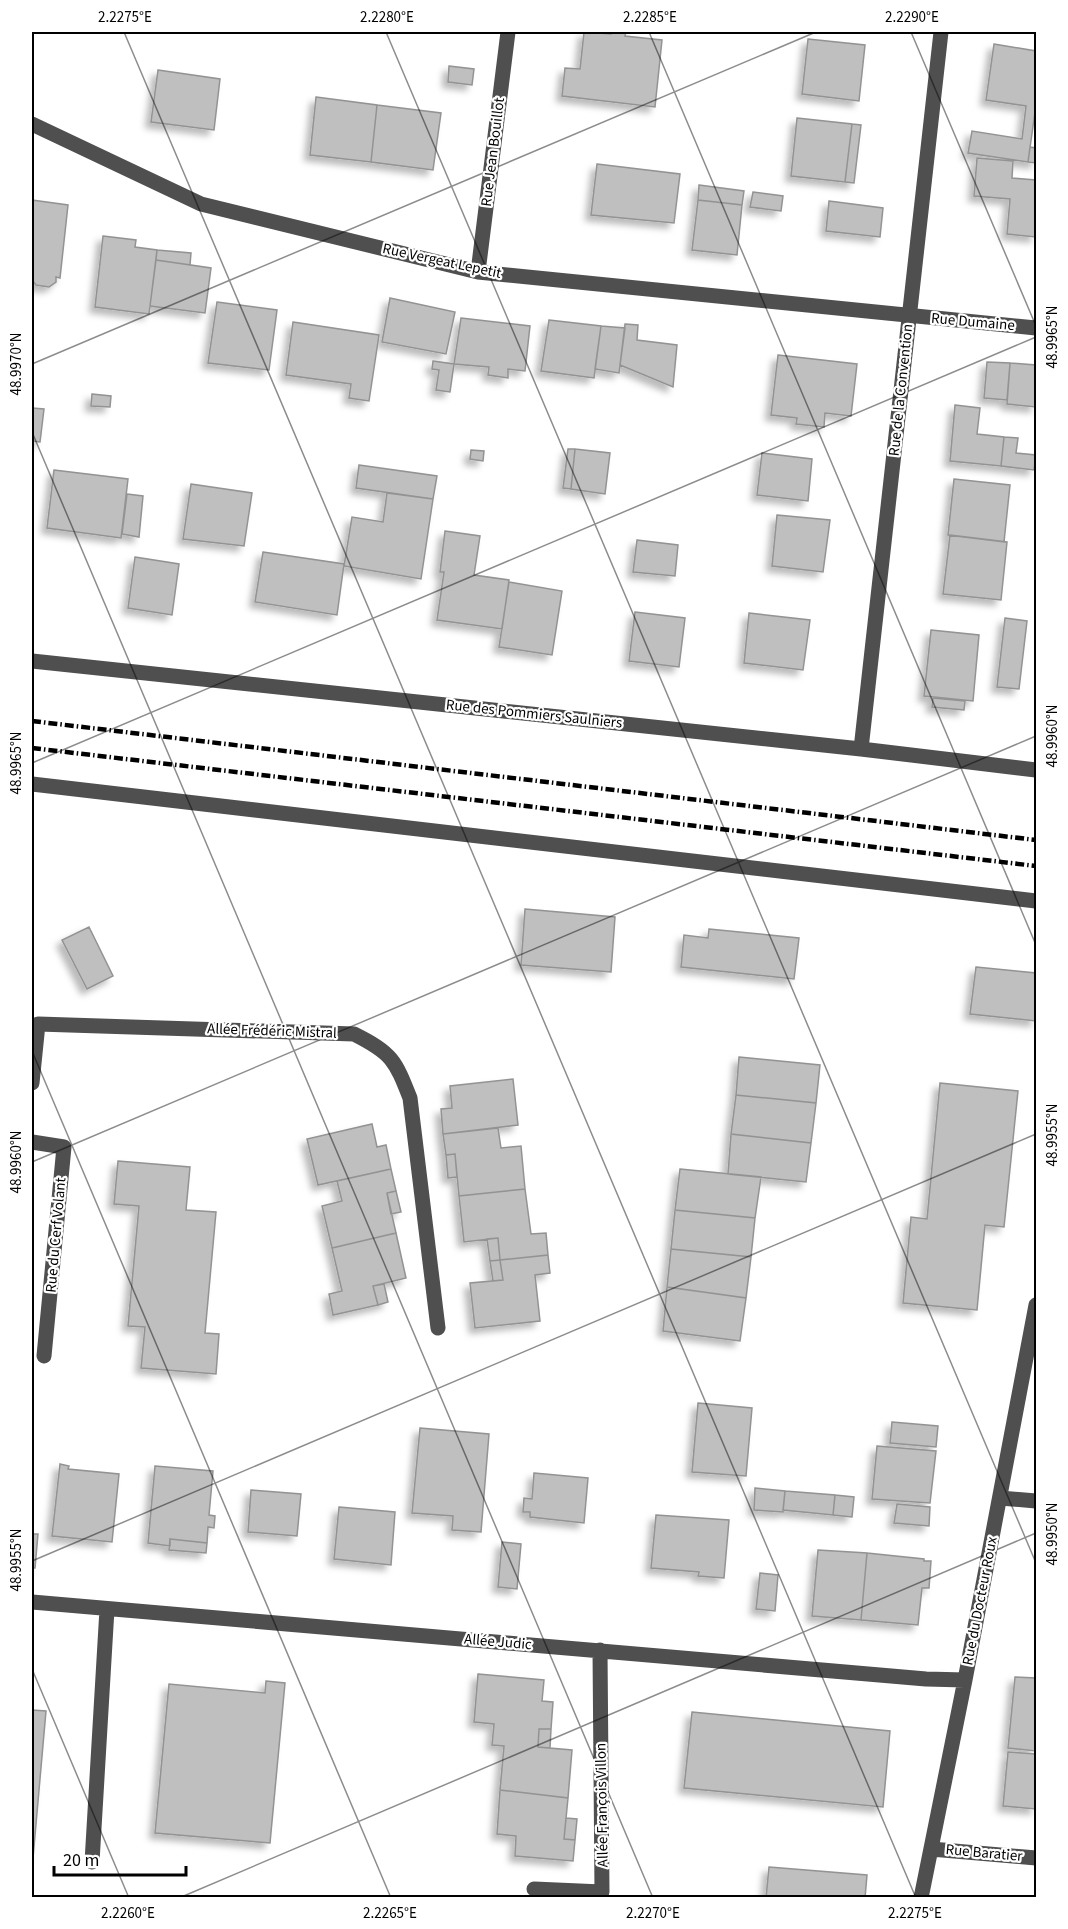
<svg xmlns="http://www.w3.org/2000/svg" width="1068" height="1929" font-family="'Source Sans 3',sans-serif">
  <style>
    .building { fill: #bfbfbf; stroke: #939393; stroke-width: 1.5; filter: url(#shadow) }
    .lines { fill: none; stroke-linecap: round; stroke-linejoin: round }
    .minor { stroke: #4f4f4f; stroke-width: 15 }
    .rail { stroke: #000; stroke-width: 4.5; stroke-dasharray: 9 3 1.5 3; stroke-linecap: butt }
    .ticks { fill: none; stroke: #000; stroke-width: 1.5; stroke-opacity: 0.45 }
    .labels { text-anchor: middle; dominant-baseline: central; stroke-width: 4.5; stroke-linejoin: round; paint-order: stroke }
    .street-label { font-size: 15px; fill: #000; stroke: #fff }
    .neatline { fill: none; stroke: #000; stroke-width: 2 }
    .ticks-label { font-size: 15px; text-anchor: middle; fill: #000 }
  </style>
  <defs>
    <filter id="shadow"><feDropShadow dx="-5.5" dy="5.5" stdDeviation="3" flood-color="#0004"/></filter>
  </defs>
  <rect width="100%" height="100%" fill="#fff"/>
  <path class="building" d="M584 32 611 34V32H626L625 36 662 40 655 107 562 96 565 68 580 69Z
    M808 39 865 45 859 101 802 94Z
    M994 44 1036 51V105L1028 162 968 153 972 131 1022 139 1026 106 986 100Z
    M449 66 474 69 472 85 448 82Z
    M158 70 220 79 214 130 151 122Z
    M316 97 377 105 371 162 310 155Z
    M377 105 441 113 433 170 371 162Z
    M797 118 852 124 845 182 791 176Z
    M852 124 861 125 854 183 845 182Z
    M1030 147 1036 148V163L1028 162Z
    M977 158 1013 161 1012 178 1036 180V237L1007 234 1010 199 974 196Z
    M597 164 680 174 674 223 591 215Z
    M699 185 744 191 742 205 698 200Z
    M753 192 783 196 781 211 750 207Z
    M32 200 68 205 60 278 56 277V282L49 287 36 285 32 280Z
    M698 200 742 205 737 255 692 250Z
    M829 201 883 208 880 237 826 231Z
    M103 236 136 240 135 247 157 250 149 314 95 307Z
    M157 250 191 253 190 265 156 260Z
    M156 260 211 268 205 313 150 306Z
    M390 298 455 312 446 354 382 342Z
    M217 302 277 310 269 370 208 363Z
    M461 318 530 326 525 371 508 369V378L488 375 489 367 454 364Z
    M549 320 601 326 594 378 541 371Z
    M293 322 379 335 369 401 349 398 351 384 286 375Z
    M625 324 638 325 637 340 677 345 673 387 620 365Z
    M601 326 625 328 619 373 595 369Z
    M778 355 857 364 851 416 825 413 824 427 796 424 797 418 771 415Z
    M433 361 454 364 450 392 436 390 439 370 432 369Z
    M987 362 1010 363 1007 400 984 398Z
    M1010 363 1036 365V407L1007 404Z
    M92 394 111 396 110 407 91 406Z
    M955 405 980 408 977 434 1004 437 1001 466 950 461Z
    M32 408 44 409 40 442 32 441Z
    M1004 437 1018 438 1016 453 1036 455 1034 470 1001 466Z
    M568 449H575L571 489 563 488Z
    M575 449 610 453 605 494 571 489Z
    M471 450 484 451 483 461 470 459Z
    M762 453 812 459 808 501 757 495Z
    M359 465 437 476 433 499 356 488Z
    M54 470 128 479 121 538 47 528Z
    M954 479 1010 485 1004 542 948 535Z
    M191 484 252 493 244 546 183 539Z
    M387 493 433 499 421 579 344 566 352 517 383 522Z
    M127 494 143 496 139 537 122 534Z
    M777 515 830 520 823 572 772 566Z
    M445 531 480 536 474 575 509 580 502 629 437 620 444 572H440Z
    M950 535 1007 542 1001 600 943 594Z
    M637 540 678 545 675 576 633 572Z
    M263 552 344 564 337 615 255 602Z
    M135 557 179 564 172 615 128 608Z
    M509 582 562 591 552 655 499 647Z
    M635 612 685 618 679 667 629 661Z
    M749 613 810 620 803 670 744 663Z
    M1005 618 1027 621 1019 689 997 687Z
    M931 630 979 635 973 701 924 696Z
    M933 698 965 701 964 710 932 707Z
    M525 909 615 917 611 972 521 965Z
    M89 927 113 976 87 989 62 940Z
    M709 929 799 938 794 979 681 967 684 935 708 938Z
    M976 967 1036 973V1021L970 1014Z
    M739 1057 820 1065 816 1103 736 1095Z
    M513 1079 518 1125 443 1134 441 1109 452 1108 450 1086Z
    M940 1083 1018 1091 1004 1227 985 1225 977 1310 903 1303 911 1217 927 1219Z
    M736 1095 816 1103 811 1143 731 1134Z
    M372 1124 377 1147 386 1145 391 1169 318 1185 307 1139Z
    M498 1128 501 1148 521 1146 525 1189 459 1196 455 1154 446 1155 443 1134Z
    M731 1134 811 1143 806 1182 728 1174Z
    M455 1154 457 1177 448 1178 446 1155Z
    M118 1161 190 1167 186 1210 216 1212 205 1333 219 1334 216 1374 141 1368 145 1327 128 1326 139 1206 114 1204Z
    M391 1169 396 1191 387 1193 396 1233 332 1248 322 1206 342 1201 337 1181Z
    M680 1169 761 1177 755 1218 675 1210Z
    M525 1189 531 1234 546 1233 548 1255 500 1260 498 1238 464 1242 459 1196Z
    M396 1191 401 1212 391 1214 387 1193Z
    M675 1210 755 1218 751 1257 671 1249Z
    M396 1233 406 1278 373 1286 378 1305 333 1315 329 1294 342 1291 332 1248Z
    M498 1238 500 1260 490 1261 487 1239Z
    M671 1249 751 1257 746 1298 667 1287Z
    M548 1255 550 1273 535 1275 540 1321 475 1328 470 1283 503 1280 500 1260Z
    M500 1260 503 1280 493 1281 490 1261Z
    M384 1284 388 1302 378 1305 373 1286Z
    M667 1287 746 1298 740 1341 663 1331Z
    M698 1403 752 1408 746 1476 692 1472Z
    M892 1422 938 1426 936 1447 890 1443Z
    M420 1428 489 1434 481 1532 452 1530 453 1516 412 1513Z
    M877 1446 936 1451 930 1503 872 1499Z
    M60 1464 69 1466 68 1469 119 1474 112 1542 52 1536Z
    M155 1466 213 1471 209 1515 215 1516 214 1528 208 1527 207 1543 170 1539V1546L148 1543Z
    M534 1473 588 1478 584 1523 530 1517V1512H523L524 1498 532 1499Z
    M755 1488 785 1491 783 1512 754 1510Z
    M251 1490 301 1494 297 1536 248 1532Z
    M785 1491 835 1495 833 1515 783 1510Z
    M835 1495 854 1497 852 1517 833 1515Z
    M897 1504 930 1507 929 1526 894 1523Z
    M339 1507 395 1512 391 1565 334 1559Z
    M656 1515 729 1520 724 1578 698 1576 699 1572 651 1568Z
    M32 1534H38L35 1568H32Z
    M170 1539 207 1543 206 1553 169 1550Z
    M502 1542 521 1544 517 1589 498 1587Z
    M818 1550 867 1553 861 1620 812 1616Z
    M867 1553 924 1559V1561H931L929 1588H922L918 1625 861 1620Z
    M760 1573 778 1575 775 1611 756 1609Z
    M478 1674 544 1680 542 1701 553 1702 551 1729H539L538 1747 572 1750 568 1798 500 1790 504 1746 492 1745 494 1724 474 1722Z
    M1015 1677 1036 1678V1751L1008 1748Z
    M266 1681 285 1683 270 1843 155 1833 169 1684 265 1693Z
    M32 1710 46 1711 33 1858H32Z
    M692 1712 890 1731 883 1807 684 1788Z
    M539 1729H551L550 1748 538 1747Z
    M1008 1752 1036 1754V1809L1003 1806Z
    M500 1790 568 1798 564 1839 575 1840 573 1861 515 1856 516 1836 497 1834Z
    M566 1818 577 1819 575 1840 564 1839Z
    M769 1867 867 1875 865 1898H766Z"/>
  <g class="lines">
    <path class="minor" d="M32 124 201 204 478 272 1036 328
      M478 272 508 32
      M32 661 861 749 1036 770
      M861 749 941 32
      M32 784 1036 901
      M32 1083 38 1024 354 1034C392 1053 395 1060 410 1098L438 1328
      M32 1142 64 1147 44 1356
      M1000 1498 1036 1501
      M32 1602 926 1679 965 1680
      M931 1849 1036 1858
      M92 1862 107 1609
      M534 1889 602 1892 600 1650
      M921 1898 965 1680 1036 1305"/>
    <path class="rail" d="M32 721 1036 840
      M32 748 1036 866"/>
  </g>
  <path class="ticks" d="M124 32 916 1898M386 32 1036 1563M649 32 1036 945M911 32 1036 326M32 364 816 32M32 432 653 1898M32 763 1036 337M32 1051 391 1898M32 1162 1036 736M32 1561 1036 1134M32 1669 129 1898M179 1898 1036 1533"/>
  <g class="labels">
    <g class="street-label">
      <text transform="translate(493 152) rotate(-83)">Rue Jean Bouillot</text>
      <text transform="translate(442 261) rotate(12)">Rue Vergeat Lepetit</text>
      <text transform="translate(973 322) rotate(5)">Rue Dumaine</text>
      <text transform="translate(901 390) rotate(-84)">Rue de la Convention</text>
      <text transform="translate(534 714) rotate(6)">Rue des Pommiers Saulniers</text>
      <text transform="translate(272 1031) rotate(2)">Allée Frédéric Mistral</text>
      <text transform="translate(56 1235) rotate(-85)">Rue du Cerf Volant</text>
      <text transform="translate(980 1601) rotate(-79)">Rue du Docteur Roux</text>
      <text transform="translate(498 1642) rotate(5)">Allée Judic</text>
      <text transform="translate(602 1805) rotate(-91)">Allée François Villon</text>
      <text transform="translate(984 1853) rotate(5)">Rue Baratier</text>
    </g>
  </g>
  <rect width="1068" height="1929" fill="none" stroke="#ffffff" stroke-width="66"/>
  <path d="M54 1866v9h132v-9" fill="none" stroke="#000000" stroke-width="3"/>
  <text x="63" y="1866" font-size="18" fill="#000000" stroke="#ffffff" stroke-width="4.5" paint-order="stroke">20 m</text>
  <rect x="33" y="33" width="1002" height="1863" class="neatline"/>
  <g class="ticks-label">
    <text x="125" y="22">2.2275°E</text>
    <text x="387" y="22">2.2280°E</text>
    <text x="650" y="22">2.2285°E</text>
    <text x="912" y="22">2.2290°E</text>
    <text transform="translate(1052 337) rotate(-90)" y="5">48.9965°N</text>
    <text transform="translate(16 364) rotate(-90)" y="5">48.9970°N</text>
    <text transform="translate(1052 736) rotate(-90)" y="5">48.9960°N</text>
    <text transform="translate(16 763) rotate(-90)" y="5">48.9965°N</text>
    <text transform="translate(1052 1135) rotate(-90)" y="5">48.9955°N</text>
    <text transform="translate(16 1162) rotate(-90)" y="5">48.9960°N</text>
    <text transform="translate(1052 1534) rotate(-90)" y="5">48.9950°N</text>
    <text transform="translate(16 1560) rotate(-90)" y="5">48.9955°N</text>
    <text x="128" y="1918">2.2260°E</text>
    <text x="390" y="1918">2.2265°E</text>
    <text x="653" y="1918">2.2270°E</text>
    <text x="915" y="1918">2.2275°E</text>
  </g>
</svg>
